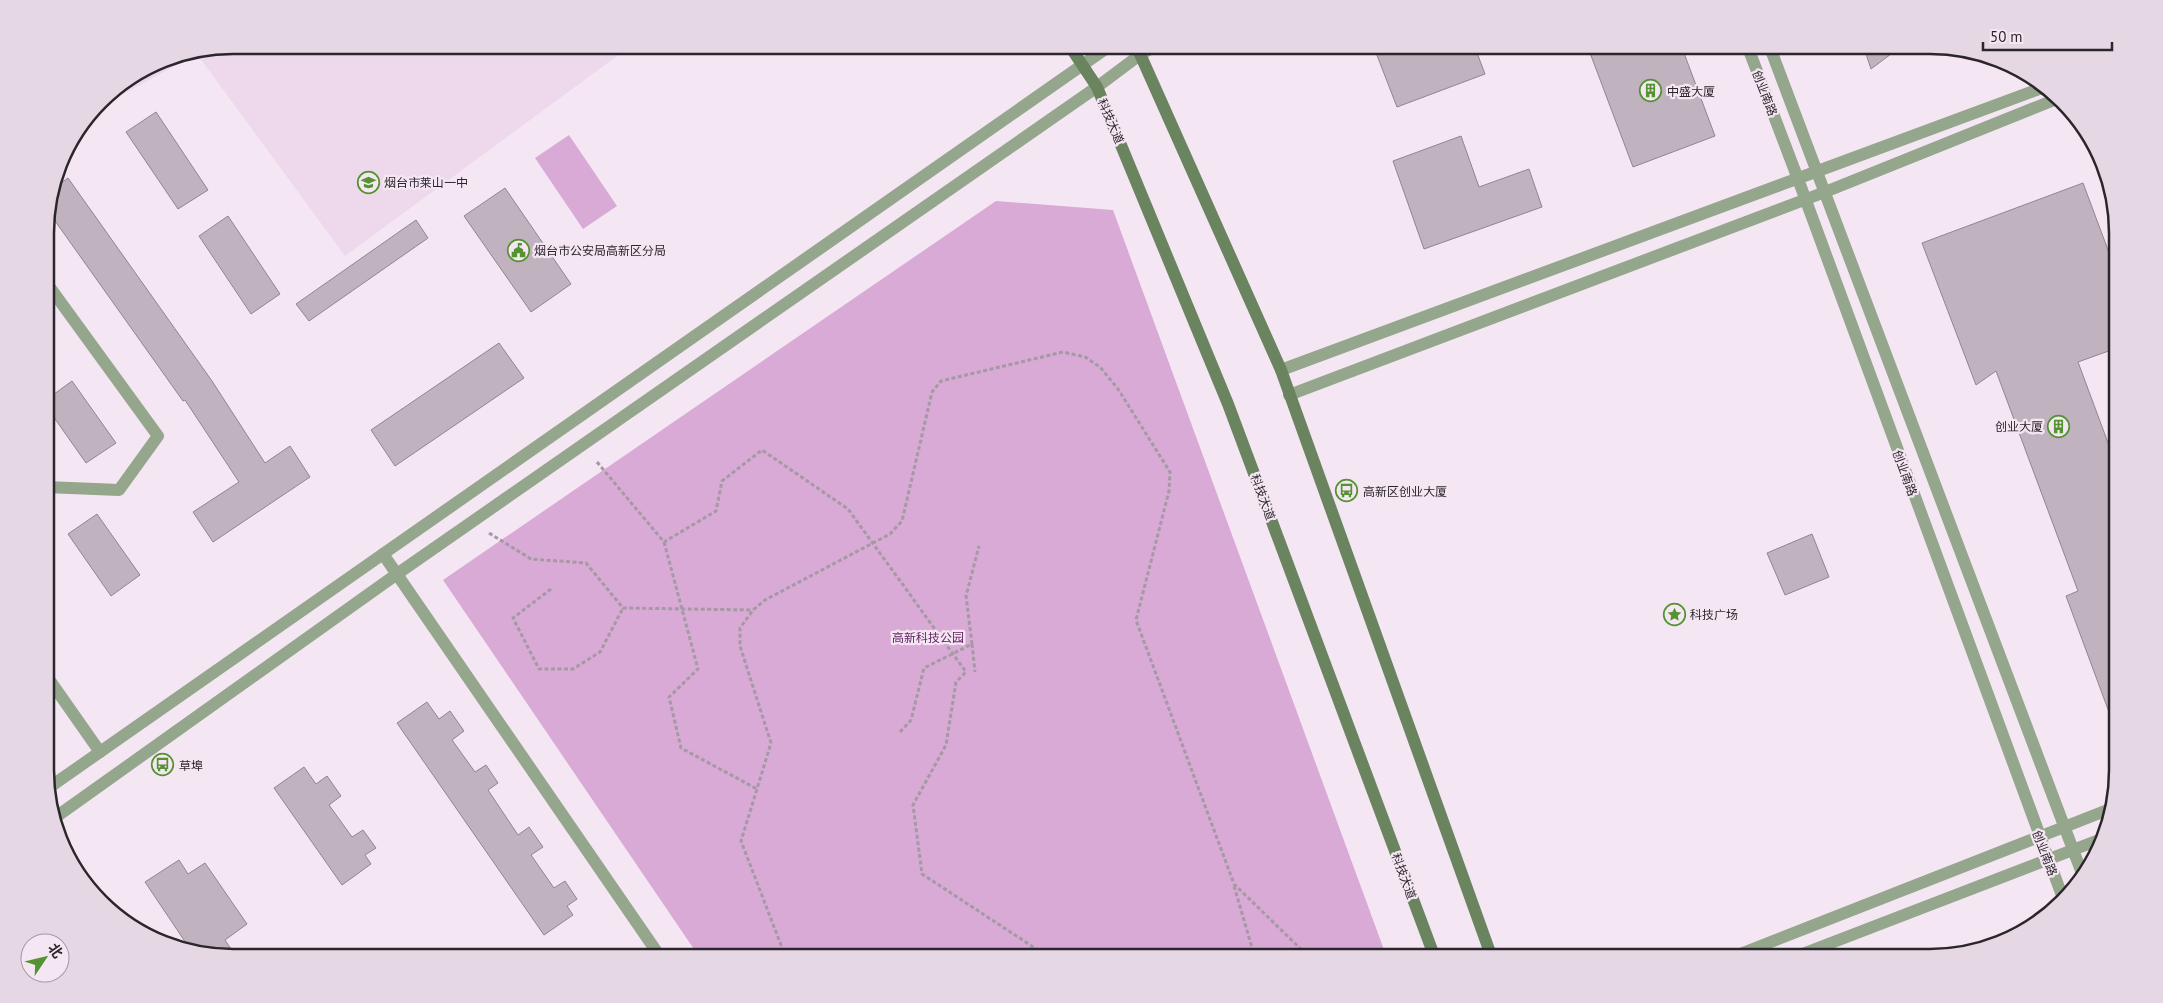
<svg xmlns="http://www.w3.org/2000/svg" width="2163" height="1003" font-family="'PT Sans','Noto Sans SC',sans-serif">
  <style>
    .built { fill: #edd8ec }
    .green { fill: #d9aad6 }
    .building { fill: #c0b2bf; stroke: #928491 }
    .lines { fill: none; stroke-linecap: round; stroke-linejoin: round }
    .path { stroke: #a499a4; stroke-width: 3; stroke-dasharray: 4 2.5; stroke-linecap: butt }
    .minor { stroke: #94a68c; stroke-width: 12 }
    .tertiary { stroke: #94a68c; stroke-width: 12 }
    .secondary { stroke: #6a845f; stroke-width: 12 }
    .labels { text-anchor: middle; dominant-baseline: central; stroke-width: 4.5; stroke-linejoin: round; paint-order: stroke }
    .poi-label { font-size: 12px; fill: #2b262b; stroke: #f5e6f4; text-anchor: start }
    .street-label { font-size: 12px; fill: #2b262b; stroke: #f5e6f4 }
    .park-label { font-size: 12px; fill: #5e1f5e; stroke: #f5e6f4 }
    .rim { fill: none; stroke: #2b262b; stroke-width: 2.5 }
  </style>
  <rect width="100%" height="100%" fill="#f5e6f4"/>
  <path class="built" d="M233 45H632L345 256 197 54 97 108 109 92 161 59Z"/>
  <path class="green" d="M569 135 617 206 583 229 535 158Z
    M996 201 1113 210 1387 958H700L443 580Z"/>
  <path class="building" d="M1373 45H1474L1485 74 1397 107Z
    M1587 45H1681L1715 136 1633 167Z
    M1863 45H1903L1871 69Z
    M156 112 208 190 178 209 126 132Z
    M1461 136 1479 187 1529 169 1542 207 1424 249 1393 161Z
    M68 178 212 381 265 463 290 446 310 477 213 542 193 512 239 482 185 400 183 401 48 211 54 188Z
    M2083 183 2117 274V348L2078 362 2117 467 2116 731 2066 596 2078 591 1996 371 1976 385 1922 243Z
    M505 188 571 284 531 312 464 216Z
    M228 216 280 294 251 314 199 236Z
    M416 220 428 238 309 321 296 304Z
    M499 343 524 378 395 466 371 430Z
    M72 381 116 443 86 463 46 406V400Z
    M97 514 140 575 111 596 68 534Z
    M1812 534 1829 577 1785 595 1767 553Z
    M427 702 439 719 450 711 464 731 452 740 475 772 486 765 498 783 488 790 518 835 529 827 543 847 531 855 554 888 565 881 577 899 567 906 573 915 544 935 397 723Z
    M304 767 316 784 327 776 341 796 329 805 352 837 363 830 376 848 365 855 371 864 342 885 274 788Z
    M179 860 188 874 205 863 247 924 225 940 237 958 190 949 145 882Z"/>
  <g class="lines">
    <path class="path" d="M597 462 664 542 716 511 722 481 762 450 848 509 966 672 956 682 946 745 913 805 922 874 1050 958
      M489 533 531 559 586 563 623 608 753 610
      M664 542 698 669 669 697 681 748 757 789
      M551 589 513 618 539 669H573L600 652 623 608
      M972 644 975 672
      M900 732 911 720 924 668 972 644 966 596 979 546
      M1234 886 1255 958
      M786 958 741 841 771 743 740 646V628L753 610 765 600 890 534 902 521 932 392 941 381 1063 352 1085 357 1100 367 1118 389 1170 472 1169 491 1136 620 1234 884 1310 958"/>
    <path class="minor" d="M1747 45 1798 179 2064 901
      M1769 45 2083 876
      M46 282 158 436 119 490 46 487
      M1281 370 2047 86
      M1289 395 1825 192 2059 98
      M383 554 661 958
      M46 675 100 752
      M1730 958 2110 809
      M1792 958 2104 838"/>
    <path class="tertiary" d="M47 789 1111 45
      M53 819 397 574 1097 87 1141 54 1157 45"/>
    <path class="secondary" d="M1069 45 1097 87 1228 404 1435 958
      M1136 45 1281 370 1492 958"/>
  </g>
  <defs>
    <symbol id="building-ring" viewBox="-11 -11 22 22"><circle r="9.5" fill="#f5e6f4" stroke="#559232" stroke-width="1.5"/><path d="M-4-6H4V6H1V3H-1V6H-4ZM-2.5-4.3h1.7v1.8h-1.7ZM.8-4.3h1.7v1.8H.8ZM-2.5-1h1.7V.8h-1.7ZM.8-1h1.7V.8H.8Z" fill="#559232"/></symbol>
    <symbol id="school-ring" viewBox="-11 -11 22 22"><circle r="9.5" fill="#f5e6f4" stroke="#559232" stroke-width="1.5"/><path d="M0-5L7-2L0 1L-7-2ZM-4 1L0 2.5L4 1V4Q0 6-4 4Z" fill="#559232"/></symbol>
    <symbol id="civic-ring" viewBox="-11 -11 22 22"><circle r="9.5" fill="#f5e6f4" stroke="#559232" stroke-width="1.5"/><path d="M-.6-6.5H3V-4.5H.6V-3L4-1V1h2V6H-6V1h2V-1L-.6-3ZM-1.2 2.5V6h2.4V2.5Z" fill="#559232"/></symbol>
    <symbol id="bus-ring" viewBox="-11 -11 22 22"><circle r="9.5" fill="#f5e6f4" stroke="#559232" stroke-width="1.5"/><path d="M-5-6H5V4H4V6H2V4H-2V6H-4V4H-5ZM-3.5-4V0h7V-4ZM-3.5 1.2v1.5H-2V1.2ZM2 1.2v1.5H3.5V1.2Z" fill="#559232"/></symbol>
    <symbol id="sight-ring" viewBox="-11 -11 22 22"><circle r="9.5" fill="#f5e6f4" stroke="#559232" stroke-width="1.5"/><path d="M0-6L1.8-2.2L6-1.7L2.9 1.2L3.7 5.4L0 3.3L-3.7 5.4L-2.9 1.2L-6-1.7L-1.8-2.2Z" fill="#559232"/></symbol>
  </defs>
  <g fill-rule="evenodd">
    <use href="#building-ring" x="1638" y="78" width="25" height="25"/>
    <use href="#school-ring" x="356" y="170" width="25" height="25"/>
    <use href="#civic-ring" x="506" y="238" width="25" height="25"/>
    <use href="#building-ring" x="2046" y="414" width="25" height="25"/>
    <use href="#bus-ring" x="1334" y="478" width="25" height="25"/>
    <use href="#sight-ring" x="1662" y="602" width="25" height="25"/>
    <use href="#bus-ring" x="150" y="752" width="25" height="25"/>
  </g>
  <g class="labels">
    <g class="poi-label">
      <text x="1667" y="91">中盛大厦</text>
      <text x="384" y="182">烟台市莱山一中</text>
      <text x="534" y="250">烟台市公安局高新区分局</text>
      <text x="2043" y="426" text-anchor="end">创业大厦</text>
      <text x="1363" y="491">高新区创业大厦</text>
      <text x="1690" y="614">科技广场</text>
      <text x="179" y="765">草埠</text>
    </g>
    <g class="street-label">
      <text transform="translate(1765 93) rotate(69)">创业南路</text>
      <text transform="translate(1111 121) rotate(67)">科技大道</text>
      <text transform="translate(1905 473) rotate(70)">创业南路</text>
      <text transform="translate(1263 497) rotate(70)">科技大道</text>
      <text transform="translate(2045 853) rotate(69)">创业南路</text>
      <text transform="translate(1404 876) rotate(70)">科技大道</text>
    </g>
    <g class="park-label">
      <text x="928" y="637">高新科技公园</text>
    </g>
  </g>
  <path d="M0 0H2163V1003H0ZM233 54H1930A179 179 0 0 1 2109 233V770A179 179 0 0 1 1930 949H233A179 179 0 0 1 54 770V233A179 179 0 0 1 233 54Z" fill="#e5d7e4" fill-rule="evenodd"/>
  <path class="rim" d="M233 54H1930A179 179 0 0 1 2109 233V770A179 179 0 0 1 1930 949H233A179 179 0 0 1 54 770V233A179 179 0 0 1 233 54Z"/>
  <g transform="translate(45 958) rotate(55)"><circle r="24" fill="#f5e6f4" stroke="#a499a4"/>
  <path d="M0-4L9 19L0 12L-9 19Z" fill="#559232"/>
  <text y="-8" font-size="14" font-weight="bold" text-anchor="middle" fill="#2b262b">北</text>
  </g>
  <path d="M1983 42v8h129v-8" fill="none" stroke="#2b262b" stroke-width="2.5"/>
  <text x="1990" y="42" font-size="15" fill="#2b262b" stroke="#f5e6f4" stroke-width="4" paint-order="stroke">50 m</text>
</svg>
